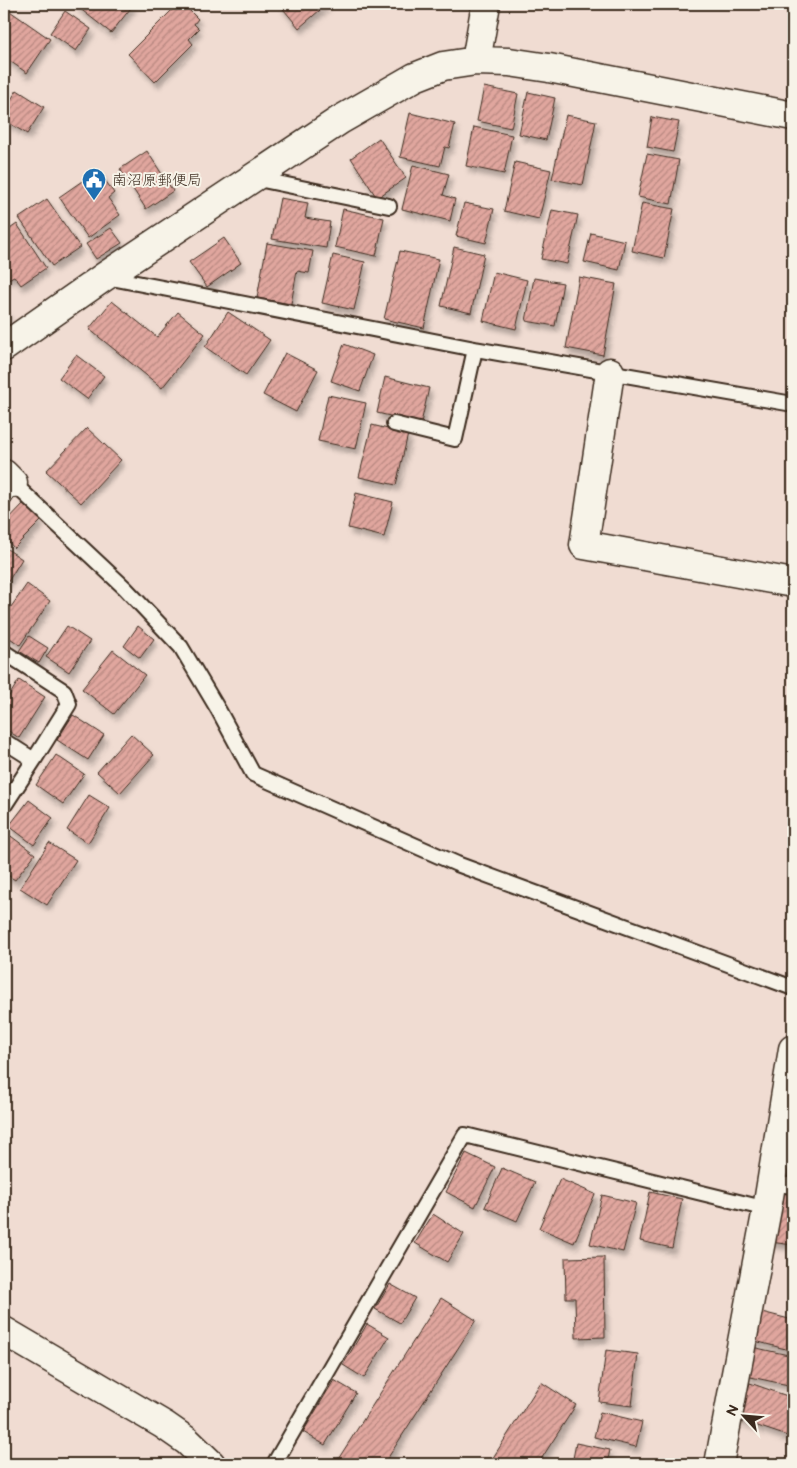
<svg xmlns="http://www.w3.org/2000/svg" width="797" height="1468" font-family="'Balsamiq Sans','Klee One',sans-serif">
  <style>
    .building { fill: url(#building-hatch); stroke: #3b2a1e; filter: url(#shadow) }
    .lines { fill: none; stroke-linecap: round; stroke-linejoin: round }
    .lane-casing { stroke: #3b2a1e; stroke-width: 18 }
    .street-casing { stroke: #3b2a1e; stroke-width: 31 }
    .lane { stroke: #f7f3e8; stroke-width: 14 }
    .street { stroke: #f7f3e8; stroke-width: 28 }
    .labels { text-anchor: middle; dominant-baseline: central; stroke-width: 4; stroke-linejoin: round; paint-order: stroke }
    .poi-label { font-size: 15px; fill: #3b2a1e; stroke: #f7f3e8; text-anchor: start }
  </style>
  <defs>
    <pattern id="building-hatch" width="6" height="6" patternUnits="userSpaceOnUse" patternTransform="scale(1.25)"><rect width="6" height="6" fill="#e0a69e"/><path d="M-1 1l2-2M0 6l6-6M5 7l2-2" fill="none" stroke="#b78780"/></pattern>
    <filter id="shadow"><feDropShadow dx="3" dy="5.5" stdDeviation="2.5" flood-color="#0004"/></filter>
  </defs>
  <rect width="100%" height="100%" fill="#f0dcd2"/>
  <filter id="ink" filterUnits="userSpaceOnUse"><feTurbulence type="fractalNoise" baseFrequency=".02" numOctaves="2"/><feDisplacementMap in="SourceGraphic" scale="10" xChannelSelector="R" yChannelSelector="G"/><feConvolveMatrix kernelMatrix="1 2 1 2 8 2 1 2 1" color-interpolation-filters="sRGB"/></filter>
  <g filter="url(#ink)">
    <path class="building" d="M74 4H134L111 33Z
      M178 4H183L198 19 194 24 199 29 189 39 193 44 155 82 128 54Z
      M279 4H327L299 28Z
      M4 7 50 39 27 73 4 57Z
      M65 11 91 29 76 51 50 33Z
      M484 87 518 94 511 128 477 121Z
      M17 90 44 107 27 134 4 120V111Z
      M528 92 555 98 546 140 519 134Z
      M410 113 455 124 449 148 445 147 440 166 400 157Z
      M566 115 596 121 583 185 552 179Z
      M652 117 679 122 673 152 647 147Z
      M474 127 512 135 504 174 466 166Z
      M379 138 406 178 377 198 351 158Z
      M147 151 173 191 146 209 120 169Z
      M647 154 679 160 671 204 638 197Z
      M515 162 551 170 539 219 504 211Z
      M413 165 449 174 443 195 455 199 450 221 402 209Z
      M98 170 114 193 108 198 120 215 88 238 59 197Z
      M280 198 308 203 305 218 330 222 326 248 272 239Z
      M47 199 80 247 52 266 19 218Z
      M464 203 494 209 486 243 456 236Z
      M642 203 674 209 664 258 632 251Z
      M343 209 384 218 376 256 335 247Z
      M552 210 578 215 567 264 541 259Z
      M17 224 46 268 21 285 14 276 8 279 4 273V233Z
      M111 228 122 243 96 259 86 244Z
      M591 233 625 241 619 270 584 262Z
      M224 238 241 263 207 287 189 262Z
      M267 243 313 251 309 273 297 271 291 304 257 298Z
      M454 247 484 254 471 313 441 306Z
      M400 251 439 259 424 328 384 319Z
      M333 255 365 262 354 310 322 303Z
      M494 272 527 280 516 329 483 321Z
      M579 277 616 284 603 355 566 348Z
      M534 278 563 283 555 326 526 321Z
      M112 301 157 337 178 312 205 334 162 388 89 329Z
      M4 308 9 316 4 319Z
      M228 312 270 340 246 375 205 347Z
      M344 344 373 355 360 391 331 381Z
      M285 353 318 370 296 412 263 395Z
      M76 355 104 376 87 399 59 378Z
      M385 377 429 388 421 423 377 413Z
      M328 395 366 403 356 449 318 441Z
      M372 425 408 434 396 485 359 477Z
      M87 428 121 460 81 503 46 471Z
      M356 493 393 502 384 537 348 528Z
      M24 503 41 521 14 548 4 537V524Z
      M4 547 22 559 4 588Z
      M27 584 50 601 20 645 4 634V617Z
      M67 626 90 641 69 672 46 657Z
      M138 626 154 639 140 658 124 646Z
      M29 636 48 648 39 663 19 651Z
      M113 650 145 675 114 714 82 689Z
      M19 680 45 697 19 738 4 728V704Z
      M73 715 104 735 88 760 57 740Z
      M131 734 154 755 120 793 97 772Z
      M56 755 84 774 63 804 36 785Z
      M89 795 110 808 88 843 67 830Z
      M29 800 53 818 34 845 9 826Z
      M4 831 35 854 15 880 6 874 4 877Z
      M49 843 76 860 47 905 20 888Z
      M793 1126V1171L787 1170Z
      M466 1153 495 1167 475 1207 446 1192Z
      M502 1168 535 1182 517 1221 485 1207Z
      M560 1179 595 1194 574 1243 539 1228Z
      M650 1192 682 1199 672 1248 640 1241Z
      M776 1192 793 1194V1245L770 1242Z
      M602 1195 636 1203 623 1252 590 1244Z
      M433 1214 464 1234 447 1262 415 1243Z
      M604 1257 605 1337 576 1338 575 1298H566L565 1258Z
      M390 1284 415 1298 400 1323 375 1309Z
      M441 1298 476 1320 384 1464H335Z
      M758 1311 793 1320V1351L751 1340Z
      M367 1324 389 1337 364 1378 343 1365Z
      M752 1347 793 1356V1386L746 1376Z
      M606 1350 638 1354 632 1406 599 1402Z
      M334 1380 356 1393 325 1445 303 1432Z
      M541 1382 576 1405 538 1464H489Z
      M750 1383 793 1398V1428L790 1437 737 1419Z
      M600 1412 642 1422 636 1447 594 1437Z
      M576 1443 610 1450 607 1464H572Z"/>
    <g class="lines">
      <defs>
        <path id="lane" d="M253 178 389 206
          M106 277 475 349 793 404
          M394 424 455 439 475 349
          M4 498 13 483 125 588 181 647 219 711 253 774 457 864 793 988
          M4 652 64 691 69 704 34 760
          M4 741 34 760 4 806
          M771 1183 793 1186
          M274 1464 465 1135 767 1209"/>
        <path id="street" d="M476 61 486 4
          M4 347 104 277 340 120 415 77 443 66 476 61 509 62 549 68 793 116
          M610 372 584 545 793 583
          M4 474 13 483
          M4 1331 164 1425 187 1441 211 1464
          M719 1464 767 1209 793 1049"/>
      </defs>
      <use href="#lane" class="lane-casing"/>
      <use href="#street" class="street-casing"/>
      <use href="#lane" class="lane"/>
      <use href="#street" class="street"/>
    </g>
  </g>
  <defs>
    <symbol id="civic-pin" viewBox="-11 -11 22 30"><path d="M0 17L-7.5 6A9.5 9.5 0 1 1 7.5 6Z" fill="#1f6fb2" stroke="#f7f3e8"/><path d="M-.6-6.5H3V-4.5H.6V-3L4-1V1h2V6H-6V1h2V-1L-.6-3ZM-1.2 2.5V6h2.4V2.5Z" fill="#fff"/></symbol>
  </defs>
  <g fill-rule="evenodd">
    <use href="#civic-pin" x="80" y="166" width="28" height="38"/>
  </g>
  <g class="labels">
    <g class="poi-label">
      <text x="112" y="180">南沼原郵便局</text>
    </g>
  </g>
  <rect width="797" height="1468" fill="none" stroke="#f7f3e8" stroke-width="20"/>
  <rect x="10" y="10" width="777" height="1448" fill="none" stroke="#3b2a1e" stroke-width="2" filter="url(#ink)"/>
  <g transform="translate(744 1416) rotate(296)" stroke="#f7f3e8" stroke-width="4" paint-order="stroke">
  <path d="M0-4L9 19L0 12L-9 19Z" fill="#3b2a1e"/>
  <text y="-8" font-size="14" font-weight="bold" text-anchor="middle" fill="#3b2a1e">N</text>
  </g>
</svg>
